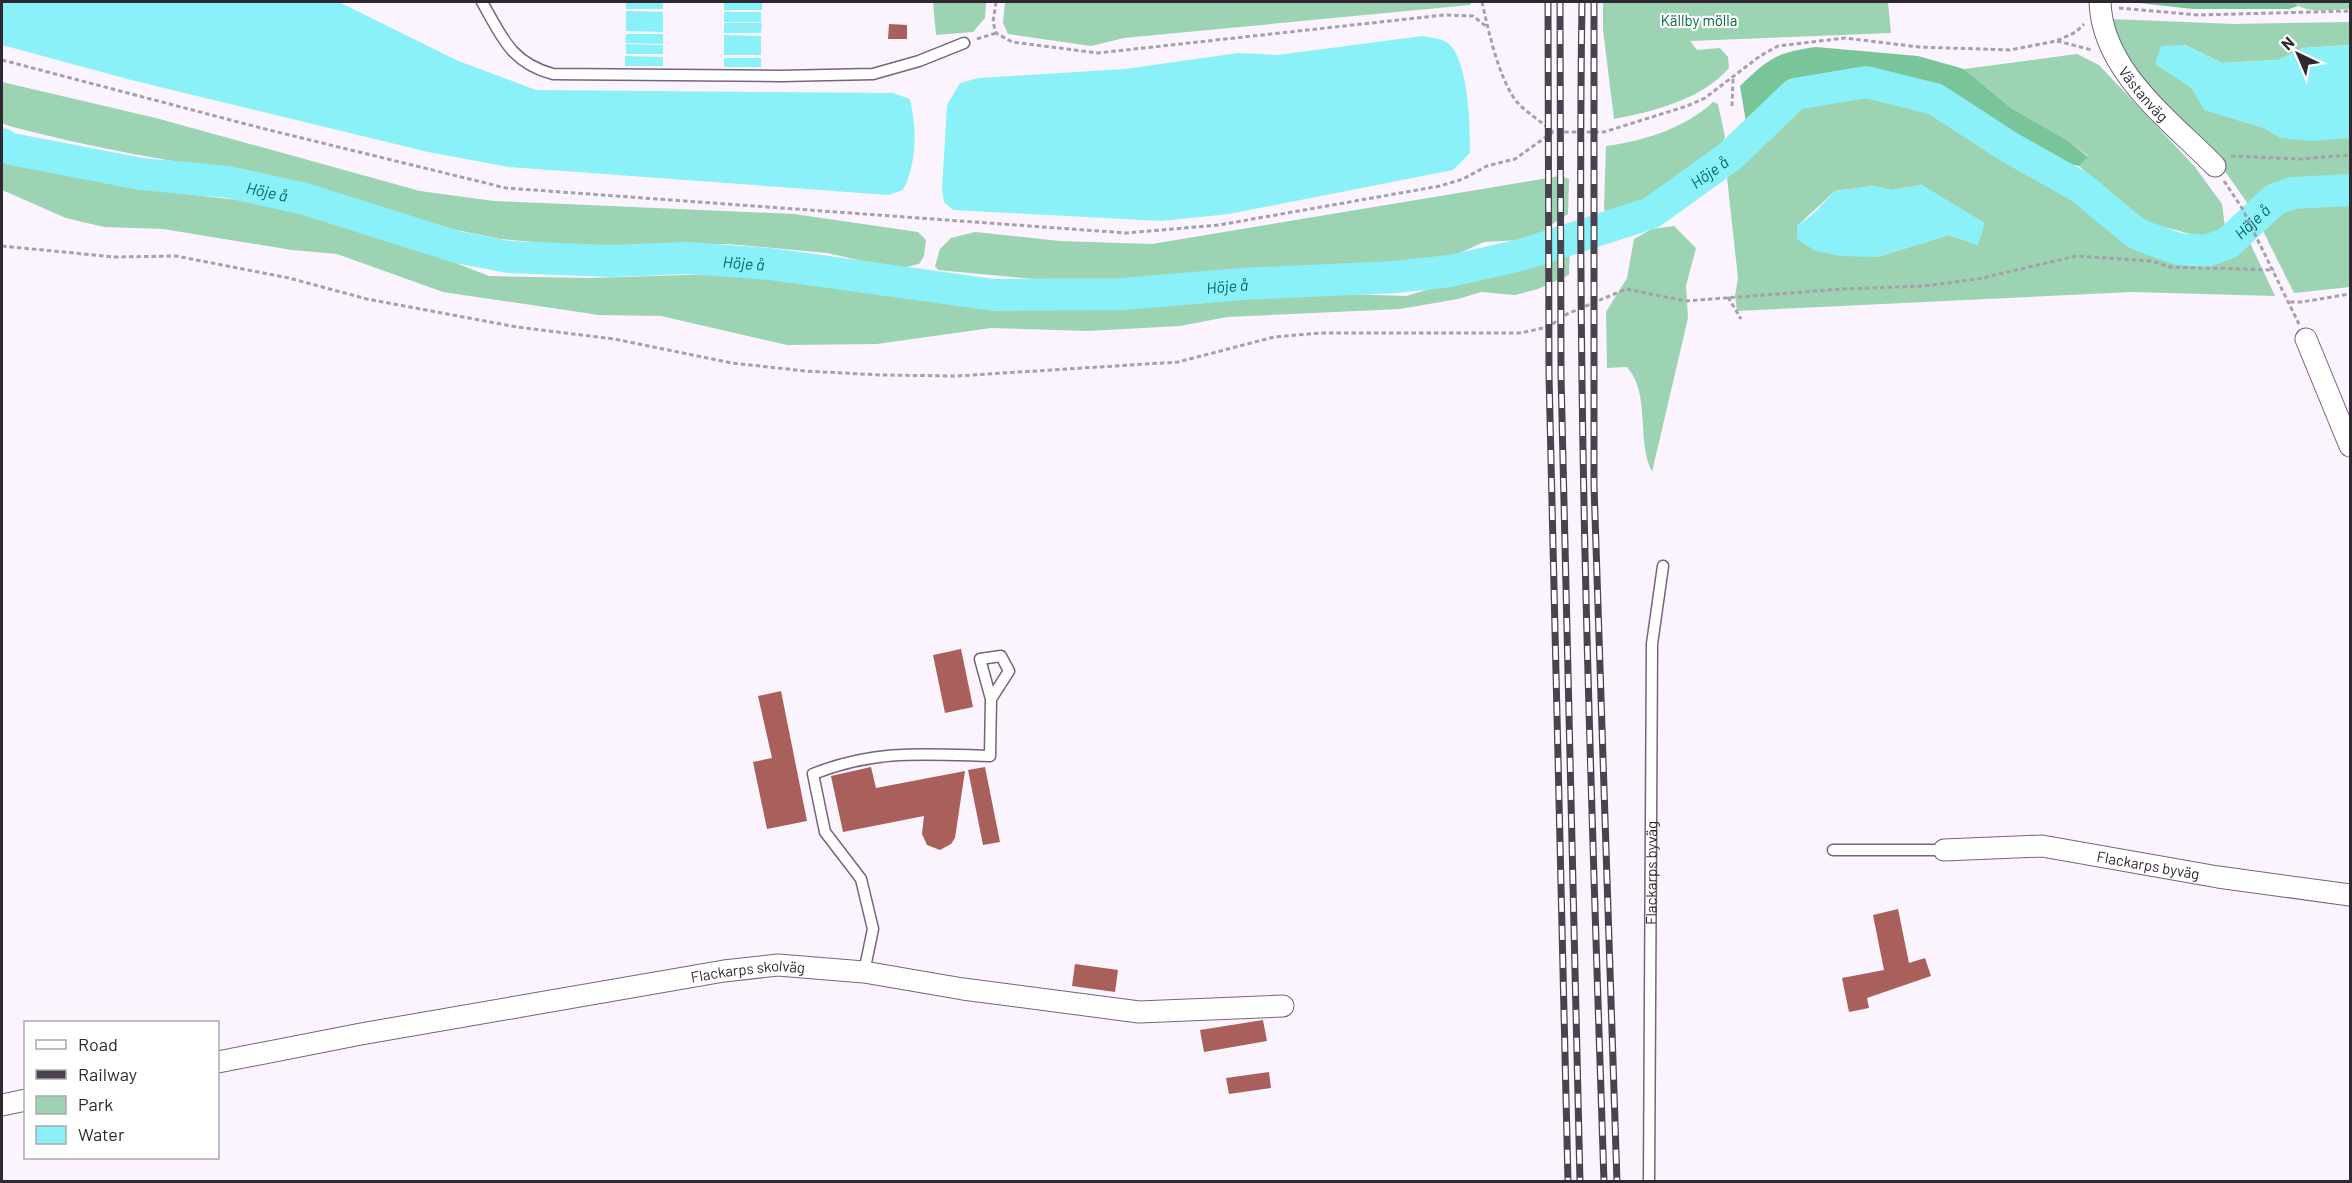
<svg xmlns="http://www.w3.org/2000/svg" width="2352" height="1183" font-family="Barlow,sans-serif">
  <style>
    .green { fill: #9cd4b3; fill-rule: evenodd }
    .forest { fill: #79c499 }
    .water { fill: #8af1f9 }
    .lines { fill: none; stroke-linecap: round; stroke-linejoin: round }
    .river { stroke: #8af1f9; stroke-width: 32 }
    .building { fill: #a9605a }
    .service-casing { stroke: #76647b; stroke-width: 13 }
    .minor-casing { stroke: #76647b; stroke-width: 23 }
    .path { stroke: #a79fa9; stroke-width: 3; stroke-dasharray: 4.5 3; stroke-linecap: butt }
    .service { stroke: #fff; stroke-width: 10 }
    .minor { stroke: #fff; stroke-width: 21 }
    .rail-casing { stroke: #4a424c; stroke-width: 7 }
    .rail { stroke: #fff; stroke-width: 4.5; stroke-dasharray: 14; stroke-linecap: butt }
    .labels { text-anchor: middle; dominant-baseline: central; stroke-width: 4.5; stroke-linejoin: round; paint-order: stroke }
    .park-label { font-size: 15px; fill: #06643e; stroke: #fff }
    .street-label { font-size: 15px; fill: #2f2731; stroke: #fff }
    .water-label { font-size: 16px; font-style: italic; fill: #056369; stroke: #fff }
  </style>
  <rect width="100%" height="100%" fill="#fbf3fd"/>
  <path class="green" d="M933 2H986L985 18 973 32 936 35Z
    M1005 2H1472L1470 5 1124 38 1091 46 1008 34 1003 23Z
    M1603 2H1888L1891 33 1690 41 1697 50 1720 48 1728 57 1729 68C1703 99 1652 112 1614 119L1603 30Z
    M2294 2H2350V9C2334 9 2305 15 2294 2Z
    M2111 19 2234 24 2350 22V45L2303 48 2278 60 2222 63 2185 45 2155 63 2192 88 2205 110 2264 128 2281 138H2350V287L2294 293 2253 211 2219 163 2125 66Z
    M2077 54 2099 65 2195 167 2222 204 2225 227 2202 237 2153 224 2130 212 2079 166 2088 156 2067 140 2011 108 1964 69Z
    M2 82 156 118 420 191 494 201 794 214 918 232 926 240 924 256 919 264 898 269 827 253 728 244 584 246 500 239 409 220 340 195 327 193 306 183C206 167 107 152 9 126L2 123Z
    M1845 92 1879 93 1908 102 1946 120 2058 187 2082 204 2120 238 2155 255 2186 262H2212L2250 243 2275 296 2131 292 1737 311 1735 296 1738 278 1727 178 1773 125 1819 96ZM1922 185 1940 197 1978 245 1949 235 1877 257 1797 226 1835 191 1873 186 1891 190Z
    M1713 102 1718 104 1725 137 1717 155 1635 209 1621 216H1609L1604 209 1606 146C1644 141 1685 128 1713 102Z
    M2 160 144 189 296 207 348 221 489 276 590 278 751 273 884 293 983 302 1061 307 1150 306 1207 303 1284 292 1406 296 1570 248 1569 275 1538 289 1515 295 1481 292 1458 299 1400 309 1227 317 1180 326 1087 331 991 328 877 344 787 345 661 316 599 315 443 292 337 254 292 250 163 229 104 227 66 218 2 190Z
    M1560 176 1569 179 1568 214 1549 226 1538 239 1484 242 1444 260H1420L1394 267 1333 265 1154 280 1055 281 938 270 935 266 940 249 951 238 975 232 1060 241 1152 244Z
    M1674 226 1696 248 1686 286 1688 318 1652 472C1636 440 1651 394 1627 367L1607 368 1606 312 1627 278 1634 239 1652 229Z"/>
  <path class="forest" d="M2130 2H2294L2298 6 2289 9H2193Z
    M1816 47 1918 56 1964 69 2011 108 2067 140 2088 157 2079 166C1999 152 1952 77 1864 71 1850 70 1836 70 1823 74 1806 79 1787 89 1773 99 1763 106 1759 119 1746 122L1740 86C1768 59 1777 52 1816 47Z"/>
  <path class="water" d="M2 2H339L456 60 536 90 893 93 910 99C917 129 917 163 903 190L888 195 509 167 428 152 135 81 2 45Z
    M626 2H663V9H626Z
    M724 2H762V10H724Z
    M626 11 663 12V32L626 31Z
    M724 12H761V22H724Z
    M724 23H762L761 33H724Z
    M626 34H663V44L625 43Z
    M724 35 761 36V55H724Z
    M1422 36C1431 38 1442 38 1449 44 1469 63 1470 126 1470 153L1453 170 1229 214 1161 221 953 210 944 202 942 188 947 105 960 83 978 78 1125 69 1238 53 1278 55Z
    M626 44 663 45V54H626Z
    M2185 45 2222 63 2278 60 2303 48 2350 45V138L2311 141 2281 138 2264 128 2204 110 2192 88 2155 64 2161 46Z
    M625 56 663 57V66H625Z
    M724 58H761V67H724Z
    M1922 185 1985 223 1978 245 1949 235 1877 257 1841 256 1815 251 1797 239V226L1813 214 1835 191 1873 186 1891 190Z"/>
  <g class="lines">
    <path class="river" id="s1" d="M2 144 11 149 141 174 228 182 305 199 457 247 509 257 610 261 686 258 770 264 994 295 1122 294 1241 284 1395 277 1450 271 1521 255 1651 213 1729 157 1795 94 1866 82 1935 99 2009 147 2080 187 2137 234 2178 249 2206 251 2228 243 2274 200 2292 193 2350 190"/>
  </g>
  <path class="building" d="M889 24 907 25V39H888Z
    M961 649 973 707 945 713 933 655Z
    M781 691 807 821 767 829 753 762 772 758 758 696Z
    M871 767 876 788 965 771 955 838 951 844 940 850 927 845 922 834 924 816 843 832 831 776Z
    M985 767 1000 842 983 845 968 770Z
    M1898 909 1909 963 1925 958 1931 976 1867 998 1869 1008 1849 1012 1842 978 1884 970 1873 915Z
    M1075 964 1118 970 1115 992 1072 986Z
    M1263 1020 1267 1041 1204 1052 1200 1030Z
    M1269 1072 1271 1088 1229 1094 1226 1078Z"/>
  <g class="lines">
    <defs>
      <g id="service">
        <path d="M482 2C502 37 511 63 553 74L781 76 873 74 919 61 964 43"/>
        <path d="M1833 850H1944"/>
        <path d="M864 972 873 929 861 879 825 832 813 774C876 749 925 754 990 756L991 699 1009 671 1001 656 980 659 991 699"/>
        <path id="s2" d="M1649 1182 1652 644 1663 566"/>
      </g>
      <g id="minor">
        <path id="s3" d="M2100 2C2102 71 2171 121 2215 166"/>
        <path d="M2306 339 2350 446"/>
        <path id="s4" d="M1944 850 2042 846 2218 877 2350 895"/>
        <path id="s5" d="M218 1062 361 1034 724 971 778 965 864 972 963 989 1139 1012 1283 1006"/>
        <path d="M2 1105 26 1100"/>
      </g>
    </defs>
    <use href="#service" class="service-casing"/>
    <use href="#minor" class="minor-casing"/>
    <path class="path" d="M996 2 993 22 996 33 1012 42 1098 53 1444 15 1473 16 1487 27
      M1482 2C1488 29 1499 80 1517 102 1527 113 1542 122 1553 132
      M2119 8 2198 15 2350 11
      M977 39 996 33
      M2057 41 2092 50
      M2 60 261 128 506 188 1126 233 1219 225 1440 186 1463 179 1487 166 1515 159 1553 132H1604L1687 106 1705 98 1760 56 1778 46 1845 38 1919 47 2010 50 2056 41 2076 32 2084 24
      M1732 106 1733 79
      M2231 156 2300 159 2350 155
      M2224 181 2242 208 2299 324
      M2 246 114 257 176 256 289 278 367 299 517 327 614 339 732 363 805 371 881 375 956 376 1178 362 1274 337 1320 333H1520L1548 327 1567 314 1626 289 1685 301 1843 289 1924 286 1978 279 2076 256 2152 261 2169 267 2274 270
      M1728 297 1741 319
      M2290 302H2301L2350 294"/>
    <use href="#service" class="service"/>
    <use href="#minor" class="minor"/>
    <defs>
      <path id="rail" d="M1548 2 1549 375 1568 1182
        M1560 2 1561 375 1580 1182
        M1582 2C1576 395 1591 788 1604 1182
        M1594 2V485L1617 1182"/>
    </defs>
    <use href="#rail" class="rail-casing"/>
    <use href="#rail" class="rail"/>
  </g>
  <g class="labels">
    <g class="park-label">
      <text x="1699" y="20">Källby mölla</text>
    </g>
    <g class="street-label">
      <text stroke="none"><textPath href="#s3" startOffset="104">Västanväg</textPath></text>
      <text stroke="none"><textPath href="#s4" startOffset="206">Flackarps byväg</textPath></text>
      <text stroke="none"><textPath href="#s2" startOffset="309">Flackarps byväg</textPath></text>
      <text stroke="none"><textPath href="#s5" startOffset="538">Flackarps skolväg</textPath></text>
    </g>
    <g class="water-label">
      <text stroke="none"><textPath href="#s1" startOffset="1746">Höje å</textPath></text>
      <text stroke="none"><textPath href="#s1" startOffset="270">Höje å</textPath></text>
      <text stroke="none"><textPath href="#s1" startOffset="2376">Höje å</textPath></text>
      <text stroke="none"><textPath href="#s1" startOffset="756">Höje å</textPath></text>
      <text stroke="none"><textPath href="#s1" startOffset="1242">Höje å</textPath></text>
    </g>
  </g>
  <rect width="2352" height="1183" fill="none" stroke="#2f2731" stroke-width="6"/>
  <rect x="24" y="1021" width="195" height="138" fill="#ffffff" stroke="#aca9ad" stroke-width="1.5"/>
  <rect x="36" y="1040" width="30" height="9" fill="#ffffff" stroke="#aca9ad" stroke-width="1.5"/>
  <text x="78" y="1051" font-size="18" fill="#2f2731">Road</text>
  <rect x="36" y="1070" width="30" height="9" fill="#4a424c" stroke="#aca9ad" stroke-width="1.5"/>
  <text x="78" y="1081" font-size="18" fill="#2f2731">Railway</text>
  <rect x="36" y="1096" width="30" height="18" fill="#9cd4b3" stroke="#aca9ad" stroke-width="1.5"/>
  <text x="78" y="1111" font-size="18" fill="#2f2731">Park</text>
  <rect x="36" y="1126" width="30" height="18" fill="#8af1f9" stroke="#aca9ad" stroke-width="1.5"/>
  <text x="78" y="1141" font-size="18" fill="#2f2731">Water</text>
  <g transform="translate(2298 54) rotate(316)" stroke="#ffffff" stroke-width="4.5" paint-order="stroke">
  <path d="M0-4.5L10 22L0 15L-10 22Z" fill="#2f2731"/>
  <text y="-9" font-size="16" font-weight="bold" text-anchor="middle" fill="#2f2731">N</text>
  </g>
</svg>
